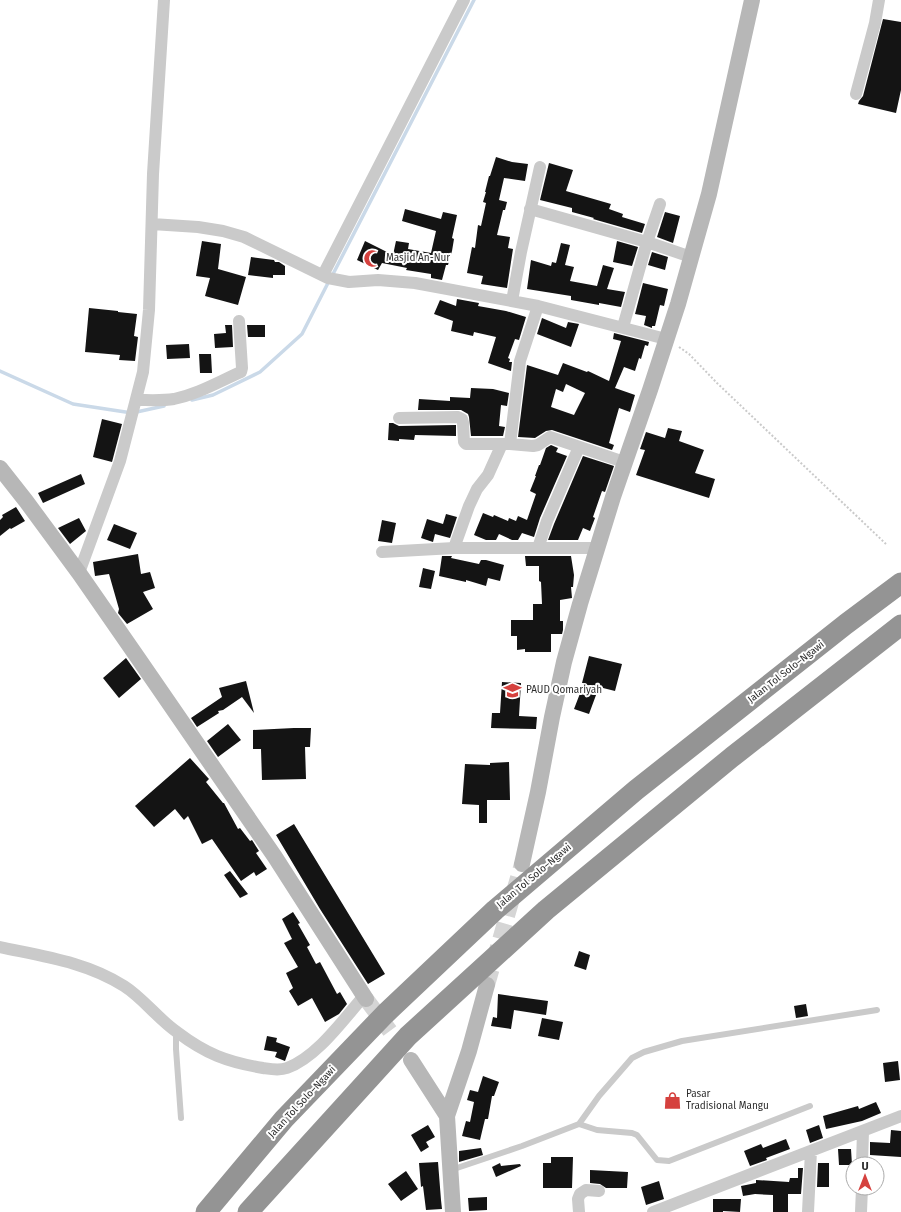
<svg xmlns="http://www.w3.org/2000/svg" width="901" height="1212" font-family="'Fira Sans',sans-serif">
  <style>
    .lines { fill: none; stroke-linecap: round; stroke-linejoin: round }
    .stream { stroke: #cad9e8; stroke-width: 3.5 }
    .building { fill: #141414; fill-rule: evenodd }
    .secondary-tunnel { stroke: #d5d5d5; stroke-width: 16; stroke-dasharray: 16 8; stroke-linecap: butt }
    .path { stroke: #cacaca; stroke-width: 2; stroke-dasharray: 2 2; stroke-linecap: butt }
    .lane { stroke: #cacaca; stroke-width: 6 }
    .street { stroke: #cacaca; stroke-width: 12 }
    .secondary { stroke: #b7b7b7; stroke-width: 16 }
    .highway { stroke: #949494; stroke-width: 21 }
    .labels { text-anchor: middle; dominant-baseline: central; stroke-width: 4; stroke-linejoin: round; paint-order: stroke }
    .poi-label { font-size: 10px; fill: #2d2d2d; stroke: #fff; text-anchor: start }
    .street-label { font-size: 10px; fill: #2d2d2d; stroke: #fff }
  </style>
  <rect width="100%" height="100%" fill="#fff"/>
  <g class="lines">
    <path class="stream" d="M332 276 474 0
      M0 371 73 404 132 413 164 406
      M192 400 213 395 260 372 302 334 329 281"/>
  </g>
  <path class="building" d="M883 19 901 22V90L896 113 858 104 859 101 863 96Z
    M496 157 512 162 528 164 525 181 504 178 499 200 507 202 505 210H503L497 235 510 237 508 248 513 249 507 288 481 284 483 276 467 273 472 247 475 248 478 225 481 226 486 203 483 202 486 192H485L489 176H490Z
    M549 163 573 170 566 191 611 204 609 209 623 214 622 217 645 224 642 233 593 219 594 218 572 212V208L540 200Z
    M405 209 441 219 443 212 457 215 452 238 454 239 452 251 448 265H446L442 280 431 278V274L406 270 407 268 382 263 378 270 357 260 365 241 393 255 396 241 409 243 408 249 431 253 436 231 402 221Z
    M665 212 680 216 673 243 657 237Z
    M202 241 221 244 218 269 246 277 238 305 205 296 210 278 196 276Z
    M617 241 638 247 632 266 613 262Z
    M561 243 570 245 565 265 574 267 570 281 597 286 603 265 614 268 607 289 625 292 621 307 599 303V305L571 300V296L527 289 531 260 551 266 552 262 556 263Z
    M652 252 668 257 665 270 648 265Z
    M251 257 274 260 275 262H279L285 266V275H273V278L248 275Z
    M643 283 668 289 664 306 660 305 655 326H652V328L644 325 646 316 635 314Z
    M457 299 479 303 478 306 506 311 526 317 519 340 515 339 508 358 510 359 509 362H512L511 371 488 363 496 337 474 332 473 336 451 331 453 321 434 314 440 300 456 306Z
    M89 308 118 311V312L137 314 134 336 138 337 135 361 119 360 120 355 85 352Z
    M542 318 566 328 568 322 579 324 571 347 537 334Z
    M225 325H232L233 347 215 348 214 334 226 333Z
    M247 325H265V337H248Z
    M614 333 649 342 648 346 645 345 641 359 639 358 635 371 624 367 615 388 635 395 630 412 619 408 609 443 614 445 612 450 552 430 546 431 535 438 518 437 527 365 558 375 563 363 587 372 588 371 609 381 621 341 613 339ZM566 384 585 393 574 415 551 407 556 389 563 392Z
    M189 344 190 358 167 359 166 345Z
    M199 354H211L212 373H200Z
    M471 388 493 389 509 393 507 406 501 405 499 426 505 427 503 436H471L469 417 468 414 461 410H418L419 399 450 401V397L470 398Z
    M102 419 122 424 112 462 93 457Z
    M389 423H393L399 426 456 425V436L415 435 414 440 399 439V441L388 440Z
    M668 428 682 431 679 441 704 450 695 473 715 479 709 498 636 475 645 450 640 449 646 432 665 438Z
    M551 445 558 448 556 452 567 456 540 518 534 537 522 533 518 540H512L499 534 496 540H486L474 535 483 513 493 517 494 515 508 521 509 518 516 521 518 516 527 520 536 494 530 491 536 476H535L539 465H540L546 448Z
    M583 456 614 466 605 492 602 491 593 517 595 518 590 531 583 528 578 540H548L554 524Z
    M81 474 85 484 43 503 38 493Z
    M16 507 25 521 11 529 10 528 0 536V520L3 517 2 515Z
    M446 514 457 517 450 538 435 534 433 542 421 538 427 519 443 524Z
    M79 518 86 531 70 544 58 528Z
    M382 520 396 523 392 543 378 541Z
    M114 524 137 533 130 549 107 540Z
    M138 554 141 574 150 572 155 588 143 592 153 609 127 624 118 613 119 609 109 574 95 576 93 562Z
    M442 556H452L451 558 479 564 481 560H486L504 565 500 581 488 578 486 586 466 580V582L439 576Z
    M525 556H571L574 575 573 587H571L572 598 560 600V621H563V630L562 634H551V652H525V649L517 650V636H511V620H533V604H542L541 582 539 581V566H526Z
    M423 568 435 571 431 589 419 587Z
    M589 656 622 664 615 691 599 687 589 714 574 709 584 683H582Z
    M126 658 141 679 119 698 103 678Z
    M246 681 254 713 242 697 223 710 218 711 219 713 197 727 191 718 222 697 219 688Z
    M502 682 521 683 519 716 537 717 536 729 491 728 492 713H500Z
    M228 724 241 740 218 757 207 741Z
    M294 728H311L310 747H305L306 779 262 780 261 749H253V730Z
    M190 758 209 779 206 782 223 803H224L238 829 240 828 250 841 252 840 259 851 256 853 267 869 256 876 254 872 241 881 212 839 202 844 188 816 184 820 175 809 154 827 135 806Z
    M509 762 510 800H487V823H479V805L462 804 465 764 490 765V763Z
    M294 824 385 974 368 984 320 909 276 835Z
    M230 871 248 894 240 898 224 875Z
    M293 912 300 923 298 924 310 945 307 947 316 964 320 962 337 994 340 992 347 1004 339 1014 325 1022 312 998 298 1006 289 991 293 988 286 973 298 967 284 943 292 939 282 919Z
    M579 951 590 955 586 970 574 966Z
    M498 994 548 1001 546 1015 514 1010 511 1029 491 1026 493 1017 497 1018Z
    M806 1004 808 1016 796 1018 794 1006Z
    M542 1018 563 1022 559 1040 538 1036Z
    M267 1036 277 1038 276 1042 290 1047 285 1061 275 1057 277 1052 264 1050Z
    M898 1061 900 1080 885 1082 883 1063Z
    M483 1076 499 1082 494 1096H492L488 1119H485L480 1140 462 1136 466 1121 470 1122 474 1102 467 1100 470 1090 478 1092Z
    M876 1102 881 1113 862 1121 826 1129 823 1116 858 1106 859 1109Z
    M428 1125 435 1137 426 1142 429 1147 421 1152 411 1135Z
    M819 1125 823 1138 810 1143 806 1130Z
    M891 1130 901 1131V1157L870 1155V1142L890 1143Z
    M786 1139 790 1149 766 1158 767 1160 750 1166 744 1151 761 1144 763 1148Z
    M481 1148 483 1155 459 1162V1151Z
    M838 1149H851L852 1165H839Z
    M551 1157H573L572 1188H543V1163H551Z
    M438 1162 441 1200 439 1201 441 1200 442 1209 426 1210 423 1186 421 1187 419 1163Z
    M500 1163 501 1166 520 1164 521 1166 496 1177 492 1167Z
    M818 1163H829V1187H817Z
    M798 1168H803L801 1194H788V1212H773V1195L755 1194 743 1196 741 1186 756 1183V1180L789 1182 790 1178H798Z
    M590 1170 628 1172 627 1188H606L600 1184 590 1183Z
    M406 1171 418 1189 401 1201 388 1184Z
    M659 1181 664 1199 646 1205 641 1187Z
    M487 1197V1210L469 1211 468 1198Z
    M713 1199H741L740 1212 723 1211V1212H713Z"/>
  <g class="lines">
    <path class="secondary-tunnel" d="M487 985 522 864
      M366 999 407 1054"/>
    <path class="path" d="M679 347 689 354 717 383 886 544"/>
    <path class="lane" d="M176 1032V1049L181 1118
      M579 1124 599 1096 632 1058 644 1052 682 1041 877 1010
      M451 1170 522 1146 579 1124 597 1130 632 1133 637 1135 657 1160 669 1161 810 1106"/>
    <path class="street" d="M856 94 875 23 879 0
      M530 209 647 242 691 257
      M152 224 198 227 223 231 244 237 328 278 349 282 378 280 415 283 538 306 666 339
      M323 275 464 0
      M512 301 521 252 540 167
      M623 327 647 242 660 204
      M136 400C148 400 162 401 174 399 198 394 218 382 241 372L242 368 239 321
      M399 418 458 417 462 419 463 423 464 442 466 444H510L533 446 538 445 550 437 624 462
      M510 444 520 361 538 306
      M454 548 469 506 477 489 488 475 502 444
      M538 548 547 521 579 447
      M382 552 454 548H598
      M79 573 120 461 143 372 149 310 153 174 164 0
      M0 947C42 956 87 962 124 986 143 998 158 1019 177 1032 206 1054 227 1062 263 1068 270 1069 279 1071 287 1068 317 1057 343 1020 364 996
      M862 1164 863 1131
      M579 1212 578 1199 580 1194 586 1190 599 1191
      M653 1212 901 1116
      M808 1212 811 1151
      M861 1212 862 1188"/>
    <path class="secondary" d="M0 468 26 501 79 573 138 658 275 857 366 999
      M522 864 538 792 552 717 564 662 580 604 613 497 650 390 678 304 709 194 752 0
      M411 1060 447 1116
      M453 1212 447 1116 469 1051 487 985"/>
    <path class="highway" d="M206 1212 284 1119 385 1014 495 910 636 790 846 624 901 583
      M248 1212 408 1036 546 910 732 757 901 625"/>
  </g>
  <defs>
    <symbol id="mosque-bare" viewBox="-9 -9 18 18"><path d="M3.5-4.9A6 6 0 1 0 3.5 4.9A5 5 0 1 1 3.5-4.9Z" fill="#d5413e" stroke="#fff" stroke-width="2.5" paint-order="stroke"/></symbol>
    <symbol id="school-bare" viewBox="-9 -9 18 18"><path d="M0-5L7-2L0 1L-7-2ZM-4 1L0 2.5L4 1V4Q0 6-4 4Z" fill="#d5413e" stroke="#fff" stroke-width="2.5" paint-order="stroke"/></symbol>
    <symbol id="shop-bare" viewBox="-9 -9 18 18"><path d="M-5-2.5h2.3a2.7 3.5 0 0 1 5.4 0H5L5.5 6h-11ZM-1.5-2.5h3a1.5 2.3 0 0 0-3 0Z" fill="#d5413e" stroke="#fff" stroke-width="2.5" paint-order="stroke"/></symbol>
  </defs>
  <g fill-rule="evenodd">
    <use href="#mosque-bare" x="360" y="246" width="25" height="25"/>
    <use href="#school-bare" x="500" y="678" width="25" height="25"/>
    <use href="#shop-bare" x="660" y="1088" width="25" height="25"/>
  </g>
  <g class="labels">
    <g class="poi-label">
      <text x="386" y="258">Masjid An-Nur</text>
      <text x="526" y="690">PAUD Qomariyah</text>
      <text x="686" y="1094">Pasar<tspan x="686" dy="12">Tradisional Mangu</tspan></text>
    </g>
    <g class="street-label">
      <text transform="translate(786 672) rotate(-38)">Jalan Tol Solo–Ngawi</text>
      <text transform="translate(534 876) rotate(-40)">Jalan Tol Solo–Ngawi</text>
      <text transform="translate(302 1102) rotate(-47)">Jalan Tol Solo–Ngawi</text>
    </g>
  </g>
  <g transform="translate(865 1176)"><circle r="19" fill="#ffffff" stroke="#ababab"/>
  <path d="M0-3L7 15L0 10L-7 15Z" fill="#d5413e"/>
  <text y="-6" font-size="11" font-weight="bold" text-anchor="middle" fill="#2d2d2d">U</text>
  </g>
</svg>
